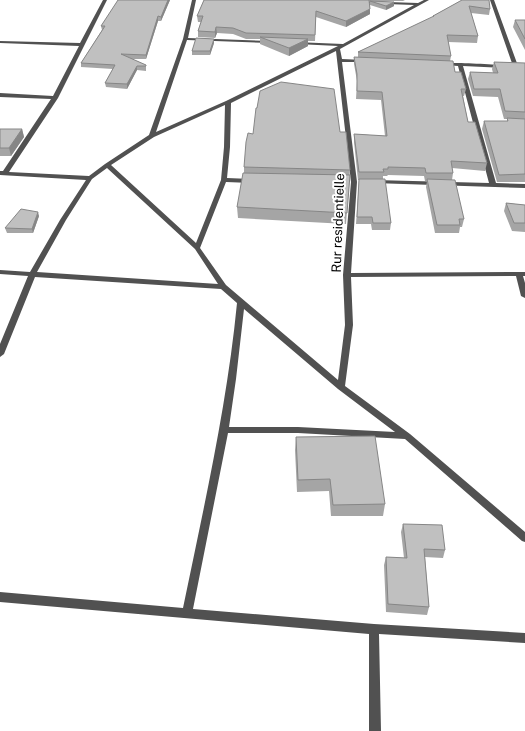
<svg xmlns="http://www.w3.org/2000/svg" width="525" height="731" font-family="'Public Sans',sans-serif">
  <style>
    .lines { fill: none; stroke-linecap: round; stroke-linejoin: round }
    .street { fill: #515151; fill-rule: evenodd }
    .wall { fill: #a5a5a5 }
    .shaded-wall { fill: #868686 }
    .building { fill: #c0c0c0; stroke: #868686 }
    .labels { text-anchor: middle; dominant-baseline: central; stroke-width: 4; stroke-linejoin: round; paint-order: stroke }
    .street-label { font-size: 13px; fill: #000; stroke: #fff }
  </style>
  <rect width="100%" height="100%" fill="#fff"/>
  <g class="lines">
    <path class="street" d="M103 0H107L58 98 9 172 89 176 105 164 149 135 183 39 192 0H196L188 38 270 41 272 42 270 43 187 40 156 132 226 101 338 46 297 44H295V42L343 44 414 5 359 3 357 2V1L418 3 424 0H429L340 49 342 59 364 60 366 61 364 62H342L357 182 351 273 525 272V276H523L525 283V298L521 296 516 276 351 277 353 325 345 386 410 434 525 532V542L522 541 405 439 298 433H228L193 609 374 624 525 633V643L379 634 381 731H369V634L0 602V592L183 608C204 506 227 406 237 303L221 289 35 277 4 354 0 357V344L28 276 0 274V270L30 272 60 220 86 180 0 175V171H3L51 99 0 97V93L53 96 79 46 0 43V41L80 43ZM336 51 351 182 343 275 345 325 338 380 226 285 200 248 226 182 251 183 254 181 251 179 227 178 230 147 231 103ZM225 105 224 147 221 180 196 243 111 165 154 137ZM107 168 195 249 218 284 37 272 66 220 92 179ZM244 309 338 389 395 432 298 427H229L236 379Z
      M490 0H494L518 66 525 67V69L463 66 496 183 525 184V188L373 183 372 182 375 180 489 183 458 66 444 65 442 64C447 61 502 65 513 66Z"/>
  </g>
  <path class="wall" d="M118 0H170L161 21H158L146 59H132L146 65V71L137 70 127 89 106 87 105 83 113 69 81 67V63L102 30 101 26 118 1Z
    M204 0H405L403 1H369L370 5V1L394 2V6L386 10 370 5V14L346 27 316 17 315 41H308V46L289 56 260 44V39H246L233 34 217 33 215 38 198 37V31L201 22H198L197 16Z
    M462 0 490 9 489 15 471 13 478 36 477 43 448 42 451 56 450 61 455 72 466 89 464 96H463L468 122 487 163 485 171 452 168 453 173 452 180 464 219 462 227H460L459 233H435L426 187 427 181H425L424 176 388 175 387 176H383V179L391 223 390 230H372L371 224H356L359 180H358L354 142V134L385 136 381 100 356 99 357 81 354 64V57H358V52L433 17V16Z
    M515 20H525V50L513 27Z
    M214 43 210 55H192V51Z
    M494 62 525 63V182H497L482 129 484 121H507V119H504L498 97 473 96 468 79 470 72 493 73 492 69Z
    M0 129H22L24 137 11 156H0Z
    M340 132 350 170 346 224 238 218 237 207 244 173V167L253 134Z
    M506 203 525 205V232L512 231 504 211Z
    M39 216 33 233H7L5 228Z
    M296 437 385 504 383 516H331L329 491 297 492 295 450Z
    M403 524 445 550 443 558 425 557 429 607 427 615 386 612 384 565 386 557 404 558 401 532Z"/>
  <path class="shaded-wall" d="M168 0H170L161 21V17Z
    M394 2V6L386 10V6Z
    M370 9V14L346 27V21Z
    M158 16V21L146 59V55Z
    M216 27 217 33 215 38V32Z
    M214 39V43L210 55V51Z
    M308 39V46L289 56V48Z
    M137 66V70L127 89V84Z
    M22 129 24 137 11 156 9 148Z
    M38 212 39 216 33 233 32 229Z"/>
  <path class="building" d="M118 0H168L161 17 158 16 146 55 121 54 146 65V66H137L127 84 105 83 115 65 81 63 105 26H101Z
    M204 0H369L370 9 346 21 316 11 315 35 246 33 233 28 216 27 215 32 198 31 203 16H197Z
    M462 0H489L490 9 469 6 478 36 447 35 451 56 358 52 434 16H433Z
    M370 1 394 2 386 6Z
    M515 20H525V39Z
    M260 37 308 39 289 48Z
    M196 38 214 39 210 51H192Z
    M354 57 453 61 455 72H461L466 89H461L468 122H475L487 163 451 161 453 173H426L425 168 388 167V169H383L384 172H359L354 134 387 136 382 92 357 91V74Z
    M494 62 525 63V112L505 111 500 89H474L470 72 498 73Z
    M281 82 334 89 340 132H346L350 170 244 167 246 142 248 133 253 134 256 108H257L260 91Z
    M507 118 525 119V174L499 175 484 121H508Z
    M0 129H22L9 148H0Z
    M243 173 350 175 347 213 237 207Z
    M359 179H385L391 223H373L372 217H357Z
    M427 179 455 180 464 219H459L460 225H437Z
    M506 203 525 205V223H514Z
    M21 209 38 212 32 229 5 228Z
    M375 436 385 504 333 505 330 479 298 480 296 437Z
    M403 524 442 525 445 550 424 549 429 607 388 604 386 557 407 558Z"/>
  <g class="labels">
    <g class="street-label">
      <text transform="translate(338 223) rotate(-88)">Rur residentielle</text>
    </g>
  </g>
</svg>
